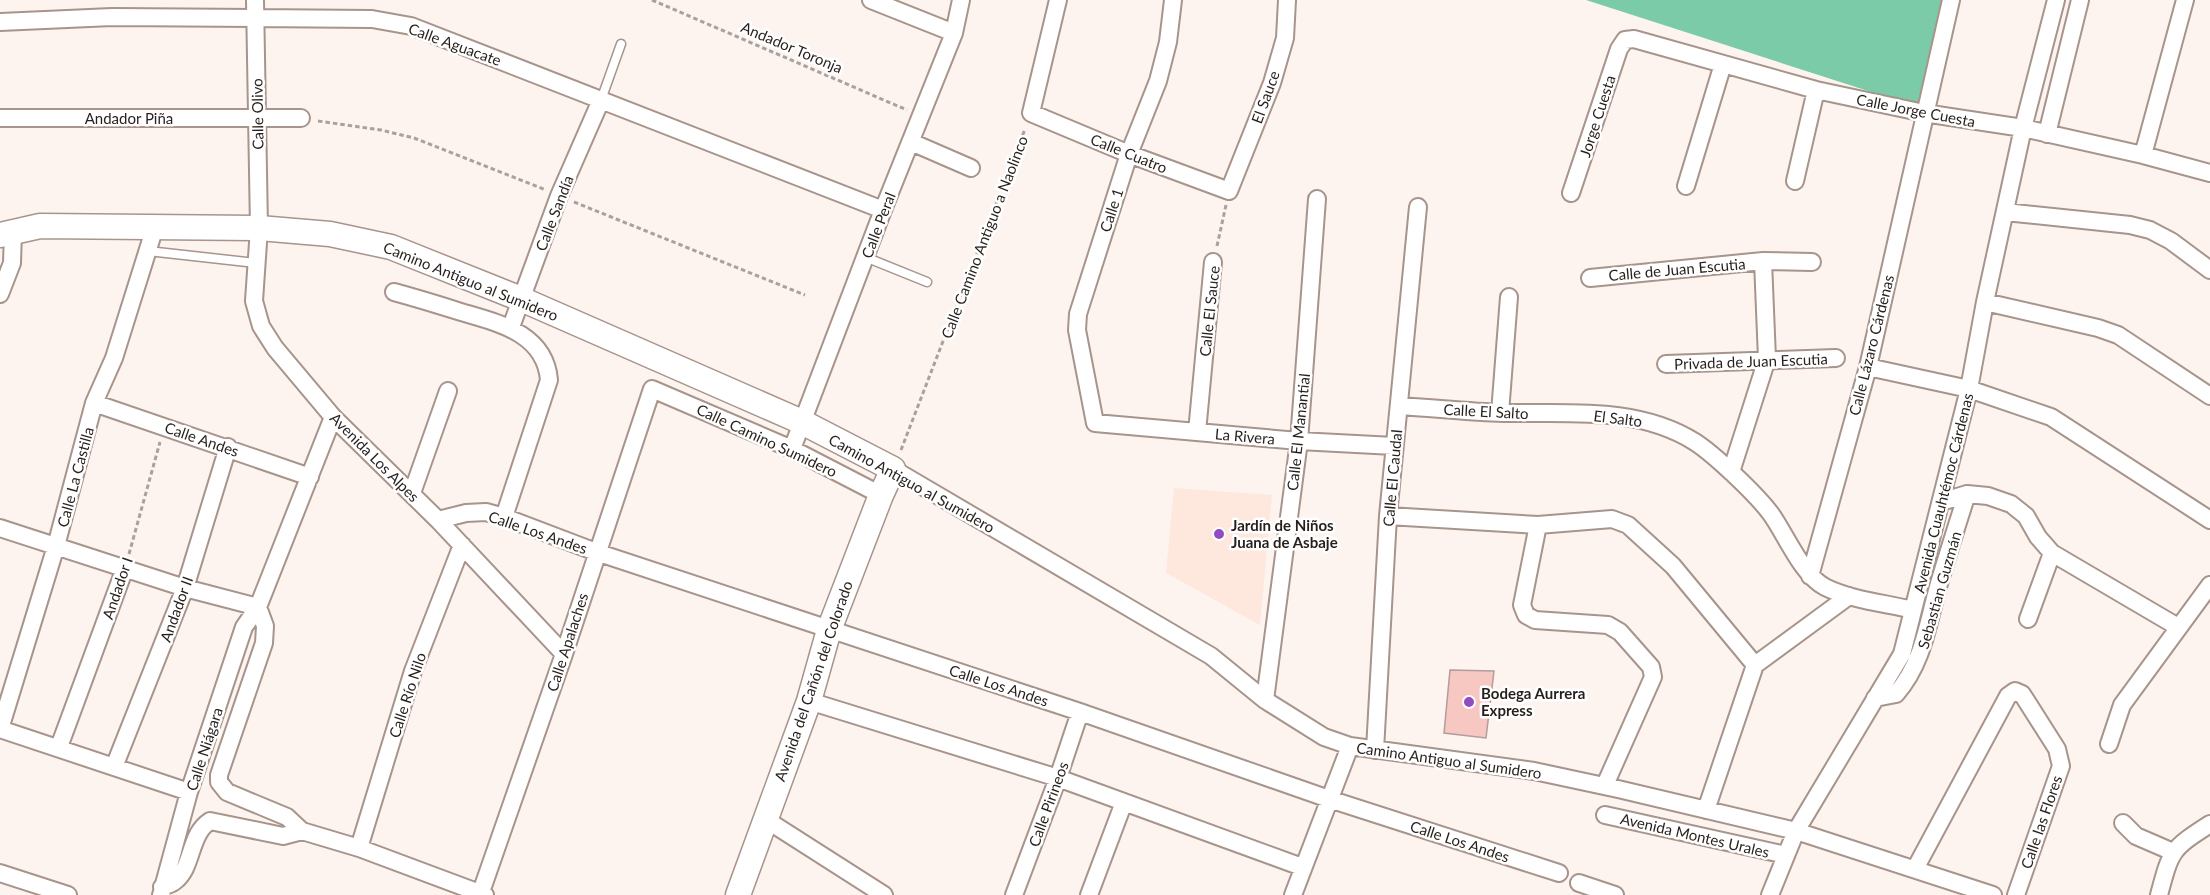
<svg xmlns="http://www.w3.org/2000/svg" width="2210" height="895" font-family="Lato,sans-serif">
  <style>
    .built { fill: #fee7dd }
    .forest { fill: #7ccba8 }
    .building { fill: #f7c7c2; stroke: #b29d9b; stroke-width: 1.5 }
    .lines { fill: none; stroke-linecap: round; stroke-linejoin: round }
    .lane-casing { stroke: #a7948b; stroke-width: 11 }
    .street-casing { stroke: #a7948b; stroke-width: 20 }
    .secondary-casing { stroke: #a7948b; stroke-width: 27 }
    .path { stroke: #a9a19e; stroke-width: 3; stroke-dasharray: 4.5 3; stroke-linecap: butt }
    .lane { stroke: #fff; stroke-width: 8 }
    .street { stroke: #fff; stroke-width: 16 }
    .secondary { stroke: #fff; stroke-width: 24 }
    .poi-dot { fill: #904cc0; stroke: #fff; stroke-width: 2 }
    .labels { text-anchor: middle; dominant-baseline: central; stroke-width: 5; stroke-linejoin: round; paint-order: stroke }
    .street-label { font-size: 15px; fill: #261f1c; stroke: #fff }
    .poi-label { font-size: 15px; font-weight: bold; fill: #261f1c; stroke: #fff; text-anchor: start }
  </style>
  <rect width="100%" height="100%" fill="#fdf4f0"/>
  <path class="built" d="M1174 488 1272 495 1260 625 1166 573Z"/>
  <path class="forest" d="M1586 0H1945L1921 108Z"/>
  <path class="building" d="M1450 670 1494 671 1486 738 1444 733Z"/>
  <g class="lines">
    <defs>
      <path id="lane" d="M601 100 621 44
        M148 251 256 263
        M865 257 927 282"/>
      <path id="street" d="M255 0 259 228 254 301 261 326 275 348 333 417 438 520 564 654
        M871 0 954 33
        M1058 0 1031 113 1129 154 1229 191 1272 83 1285 38 1287 0
        M1173 0 1168 42 1158 81 1129 154 1078 314 1077 330 1095 423 1299 441 1394 446
        M0 22 112 17 372 19 411 26 883 210
        M0 118H301
        M2047 134 2080 0
        M911 142 971 168
        M2143 155 2185 0
        M1795 181 1816 90
        M1686 186 1723 64
        M1571 193 1619 49 1625 40 1634 39 1816 90 1924 113 2023 128 2143 155 2210 173
        M2005 212 2130 225 2150 230 2171 241 2210 270
        M1590 278 1763 261 1812 262
        M394 292C416 298 439 305 461 312 498 323 545 333 549 380L504 517
        M0 294 12 263 13 231
        M1985 302 2098 328 2118 335 2210 396
        M511 327 559 196 601 100
        M1666 364 1836 358
        M1868 367 1969 389 2051 417 2210 520
        M94 403 310 477
        M1399 406C1434 408 1469 412 1504 413 1568 414 1638 406 1695 442 1715 455 1757 495 1771 514 1786 535 1802 575 1825 587 1851 600 1884 603 1913 610
        M1500 413 1509 297
        M1197 432 1213 262
        M792 449 883 210 954 33 961 0
        M893 469 1211 656 1265 700 1324 737 1350 746 1534 771 1618 789 1796 831 1993 895
        M1731 472 1767 359 1763 261
        M412 493 448 391
        M1941 502 1967 494 1988 496 2011 504 2026 516 2038 537 2052 553 2178 627
        M1388 516 1538 525 1612 519 1628 525 1673 566 1755 665
        M438 520 466 513 486 512 504 517 596 552 1080 712 1329 799 1559 873
        M1538 525 1522 605 1526 615 1535 620 1608 625 1620 632 1651 667 1653 677 1605 785
        M0 528 185 588 258 607 265 626 264 643 219 775V782L227 792 287 817 302 831 359 848 485 895
        M1810 576 1868 367 1951 0
        M2028 619 2052 553
        M1875 698 1896 694C1923 663 1927 626 1938 587 1947 556 1957 525 1967 494
        M1265 700 1299 441 1317 199
        M809 701 1058 778 1302 867
        M0 729 56 546 94 403 114 358 155 227
        M0 729 189 792
        M2109 744 2122 705 2210 585
        M59 747 125 568
        M1375 750 1388 516 1418 207
        M114 767 185 588 228 447
        M1706 810 1755 665 1849 596
        M1605 815 1786 855
        M765 819 884 895
        M2123 823 2136 836 2173 852
        M359 848 413 671 462 545
        M1915 869 2008 696 2015 691 2022 694 2057 749 2061 766 2016 895
        M0 873 68 895
        M1579 883 1615 895
        M162 887C167 885 172 884 175 881 193 868 189 834 210 821L283 836 302 831
        M161 895 189 792 244 627 258 607 333 417
        M480 895 564 654 652 389 792 449 881 495
        M1014 895 1058 778 1080 712
        M1089 895 1124 802
        M1293 895 1350 746
        M1770 895 1796 831 1902 654 1969 389 1985 302 2023 128 2056 0
        M2159 895C2171 850 2171 849 2210 824"/>
      <path id="secondary" d="M0 235 40 226 259 228 330 234 391 247 521 299 802 422 893 469 881 495 829 630 809 701 738 895"/>
    </defs>
    <use href="#lane" class="lane-casing"/>
    <use href="#street" class="street-casing"/>
    <use href="#secondary" class="secondary-casing"/>
    <path class="path" d="M652 0 907 110
      M318 121 381 130 414 138 546 190
      M574 202 805 295
      M1217 246 1226 205
      M901 450 1025 129
      M129 554 160 442"/>
    <use href="#lane" class="lane"/>
    <use href="#street" class="street"/>
    <use href="#secondary" class="secondary"/>
  </g>
  <g class="poi-dot">
    <circle cx="1219" cy="534" r="6"/>
    <circle cx="1469" cy="702" r="6"/>
  </g>
  <g class="labels">
    <g class="street-label">
      <text transform="translate(455 44) rotate(20)">Calle Aguacate</text>
      <text transform="translate(792 47) rotate(23)">Andador Toronja</text>
      <text transform="translate(1265 97) rotate(-70)">El Sauce</text>
      <text transform="translate(1916 110) rotate(11)">Calle Jorge Cuesta</text>
      <text transform="translate(257 114) rotate(-91)">Calle Olivo</text>
      <text transform="translate(1597 116) rotate(-72)">Jorge Cuesta</text>
      <text x="129" y="118">Andador Piña</text>
      <text transform="translate(1129 153) rotate(22)">Calle Cuatro</text>
      <text transform="translate(1111 210) rotate(-72)">Calle 1</text>
      <text transform="translate(554 213) rotate(-69)">Calle Sandía</text>
      <text transform="translate(878 225) rotate(-69)">Calle Peral</text>
      <text transform="translate(984 237) rotate(-69)">Calle Camino Antiguo a Naolinco</text>
      <text transform="translate(1677 269) rotate(-5)">Calle de Juan Escutia</text>
      <text transform="translate(471 281) rotate(22)">Camino Antiguo al Sumidero</text>
      <text transform="translate(1209 311) rotate(-84)">Calle El Sauce</text>
      <text transform="translate(1871 345) rotate(-76)">Calle Lázaro Cárdenas</text>
      <text transform="translate(1751 361) rotate(-2)">Privada de Juan Escutia</text>
      <text transform="translate(1486 411) rotate(3)">Calle El Salto</text>
      <text transform="translate(1618 418) rotate(7)">El Salto</text>
      <text transform="translate(1298 432) rotate(-84)">Calle El Manantial</text>
      <text transform="translate(1245 436) rotate(5)">La Rivera</text>
      <text transform="translate(202 439) rotate(19)">Calle Andes</text>
      <text transform="translate(767 440) rotate(25)">Calle Camino Sumidero</text>
      <text transform="translate(375 457) rotate(45)">Avenida Los Alpes</text>
      <text transform="translate(75 477) rotate(-75)">Calle La Castilla</text>
      <text transform="translate(1392 478) rotate(-85)">Calle El Caudal</text>
      <text transform="translate(912 483) rotate(29)">Camino Antiguo al Sumidero</text>
      <text transform="translate(1943 493) rotate(-76)">Avenida Cuauhtémoc Cárdenas</text>
      <text transform="translate(538 532) rotate(19)">Calle Los Andes</text>
      <text transform="translate(117 588) rotate(-71)">Andador I</text>
      <text transform="translate(1939 590) rotate(-74)">Sebastian Guzmán</text>
      <text transform="translate(176 609) rotate(-70)">Andador II</text>
      <text transform="translate(567 642) rotate(-72)">Calle Apalaches</text>
      <text transform="translate(813 681) rotate(-71)">Avenida del Cañón del Colorado</text>
      <text transform="translate(999 685) rotate(18)">Calle Los Andes</text>
      <text transform="translate(407 695) rotate(-72)">Calle Río Nilo</text>
      <text transform="translate(204 749) rotate(-72)">Calle Niágara</text>
      <text transform="translate(1449 760) rotate(8)">Camino Antiguo al Sumidero</text>
      <text transform="translate(1048 804) rotate(-70)">Calle Pirineos</text>
      <text transform="translate(2041 822) rotate(-71)">Calle las Flores</text>
      <text transform="translate(1695 835) rotate(13)">Avenida Montes Urales</text>
      <text transform="translate(1460 841) rotate(18)">Calle Los Andes</text>
    </g>
    <g class="poi-label">
      <text x="1231" y="525">Jardín de Niños<tspan x="1231" dy="17">Juana de Asbaje</tspan></text>
      <text x="1481" y="693">Bodega Aurrera<tspan x="1481" dy="17">Express</tspan></text>
    </g>
  </g>
</svg>
